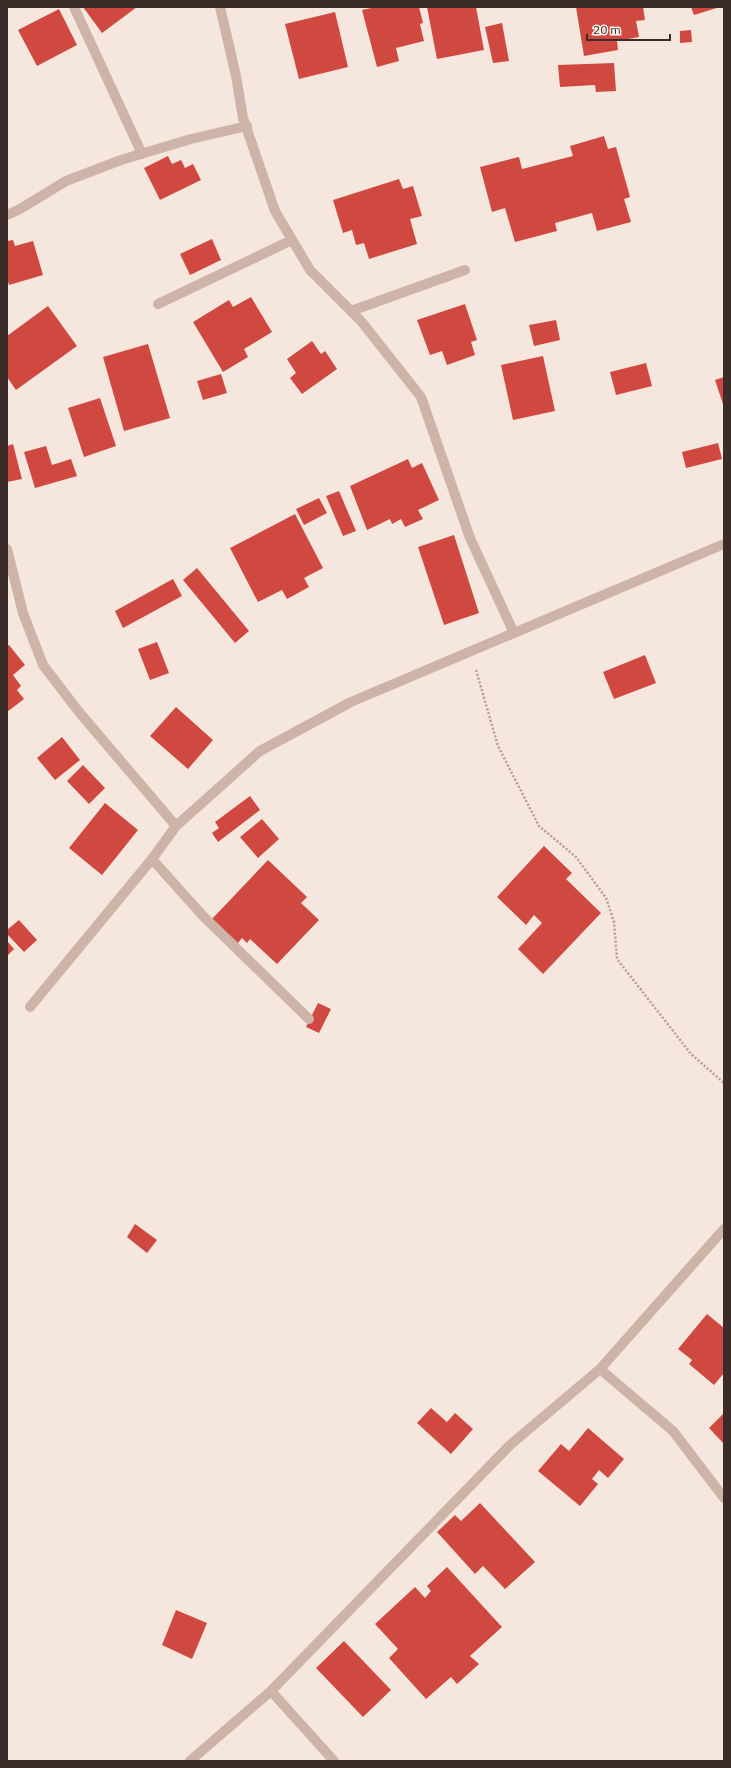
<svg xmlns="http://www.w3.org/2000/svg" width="731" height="1768" font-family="'IBM Plex Sans',sans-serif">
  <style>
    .building { fill: #d04941 }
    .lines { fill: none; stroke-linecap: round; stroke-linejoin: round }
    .path { stroke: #ba9c92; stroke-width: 2.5; stroke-dasharray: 2 2; stroke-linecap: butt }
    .minor { stroke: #ceb3a8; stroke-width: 10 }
  </style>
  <rect width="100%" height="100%" fill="#f5e6de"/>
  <path class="building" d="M83 7H137L102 33Z
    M376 7H419L423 23 420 24 424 41 396 48 399 61 377 67 362 10Z
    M427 7H476L484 50 437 59Z
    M576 7H643L645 20 636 21 639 37 617 41 618 50 584 56Z
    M691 7H720L694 15Z
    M59 9 77 45 37 66 18 30Z
    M335 12 348 67 299 79 285 24Z
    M502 23 509 61 493 63 485 27Z
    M691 30 692 42 680 43V31Z
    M614 63 616 91 596 92 595 85 560 87 558 65Z
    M604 136 608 149 616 147 630 197 624 199 631 222 597 231 592 213 555 223 557 231 515 242 505 208 492 212 480 167 519 157 522 169 573 156 570 146Z
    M168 156 172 164 181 160 185 168 193 164 201 180 160 200 144 168Z
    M399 179 403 189 413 186 422 216 410 219 417 244 369 259 364 243 356 245 352 230 343 233 333 200Z
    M212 239 221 260 190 275 180 254Z
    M13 240 15 246 33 241 43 275 9 285 7 278V241Z
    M251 297 272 332 244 349 248 357 223 372 193 322 229 300 233 307Z
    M465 304 477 340 471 342 475 355 447 365 442 351 430 355 417 320Z
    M48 306 77 346 16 390 7 377V336Z
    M556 320 560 340 534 346 529 325Z
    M312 341 321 354 325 351 337 369 302 394 290 378 296 373 287 359Z
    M148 344 170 418 124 431 103 357Z
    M543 356 555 411 513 420 501 365Z
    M646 363 652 386 616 395 610 372Z
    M221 374 227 393 203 400 197 381Z
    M724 377V407L715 380Z
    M100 398 116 446 84 457 68 408Z
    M718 443 722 459 686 468 682 452Z
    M13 444 22 479 7 482V446Z
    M46 446 52 465 71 459 77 476 35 488 24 452Z
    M408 459 412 468 422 463 439 500 418 510 423 519 405 527 401 519 392 524 390 519 367 530 350 486Z
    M339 491 356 531 343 536 326 496Z
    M319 498 327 513 304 525 296 509Z
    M295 514 323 568 304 578 309 587 287 599 282 590 258 602 230 548Z
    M454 535 479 613 444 625 418 547Z
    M197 568 249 631 235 643 183 580Z
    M173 579 182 596 123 628 115 611Z
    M157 642 169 673 150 680 138 649Z
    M9 645 25 665 13 675 21 686 17 690 24 699 7 712V646Z
    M645 655 656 683 614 699 603 672Z
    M176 707 213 740 188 769 150 736Z
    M62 737 80 760 55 780 37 758Z
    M83 765 105 788 89 804 67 781Z
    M250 796 260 810 218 842 212 833 219 828 215 822Z
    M105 803 138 830 102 875 69 848Z
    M262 819 279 839 258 858 240 837Z
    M544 846 572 873 566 879 601 913 543 974 518 949 542 923 534 915 526 925 497 897Z
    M268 860 307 897 301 903 319 920 277 964 250 939 247 943 242 938 238 943 212 919Z
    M19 920 37 940 24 952 7 934V930Z
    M7 941 14 949 7 956Z
    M318 1003 331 1009 319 1033 306 1027Z
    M135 1224 157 1240 147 1253 127 1237Z
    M707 1314 724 1328V1373L714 1385 689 1364 692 1360 678 1349Z
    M431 1408 447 1422 455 1413 473 1429 451 1454 417 1423Z
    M724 1413V1444L709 1428Z
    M588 1428 624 1459 608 1478 599 1470 592 1479 598 1484 580 1506 538 1471 561 1444 569 1451Z
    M480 1503 535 1562 505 1589 483 1566 475 1574 437 1532 455 1515 461 1521Z
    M447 1567 502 1627 470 1656 479 1664 457 1684 451 1677 426 1699 389 1658 398 1649 375 1624 415 1587 425 1598 431 1591 427 1586Z
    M176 1610 207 1623 192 1659 162 1645Z
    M344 1641 391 1690 363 1717 316 1668Z"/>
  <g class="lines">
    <path class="path" d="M476 670 498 746 539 826 576 857 606 898 614 922 617 959 691 1054 724 1083"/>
    <path class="minor" d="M74 7 142 154
      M220 7 236 76 243 118 275 211 310 270 361 321 421 397 470 538 514 633
      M7 215 20 209 66 181 121 160 191 139 247 126
      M158 304 292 240
      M351 311 465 270
      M7 549 23 613 43 665 79 712 176 826
      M152 859 203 916 309 1019
      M30 1007 152 859 176 826 260 751 351 702 724 544
      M600 1369 673 1431 724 1498
      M271 1691 334 1761
      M190 1761 271 1691 510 1445 600 1369 724 1229"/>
  </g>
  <rect width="731" height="1768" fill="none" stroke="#3b2b29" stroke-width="16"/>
  <path d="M587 34v6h83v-6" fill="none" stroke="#3b2b29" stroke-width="2"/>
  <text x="593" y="34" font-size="12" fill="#3b2b29" stroke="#fbf1eb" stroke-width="3" paint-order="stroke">20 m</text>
</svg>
